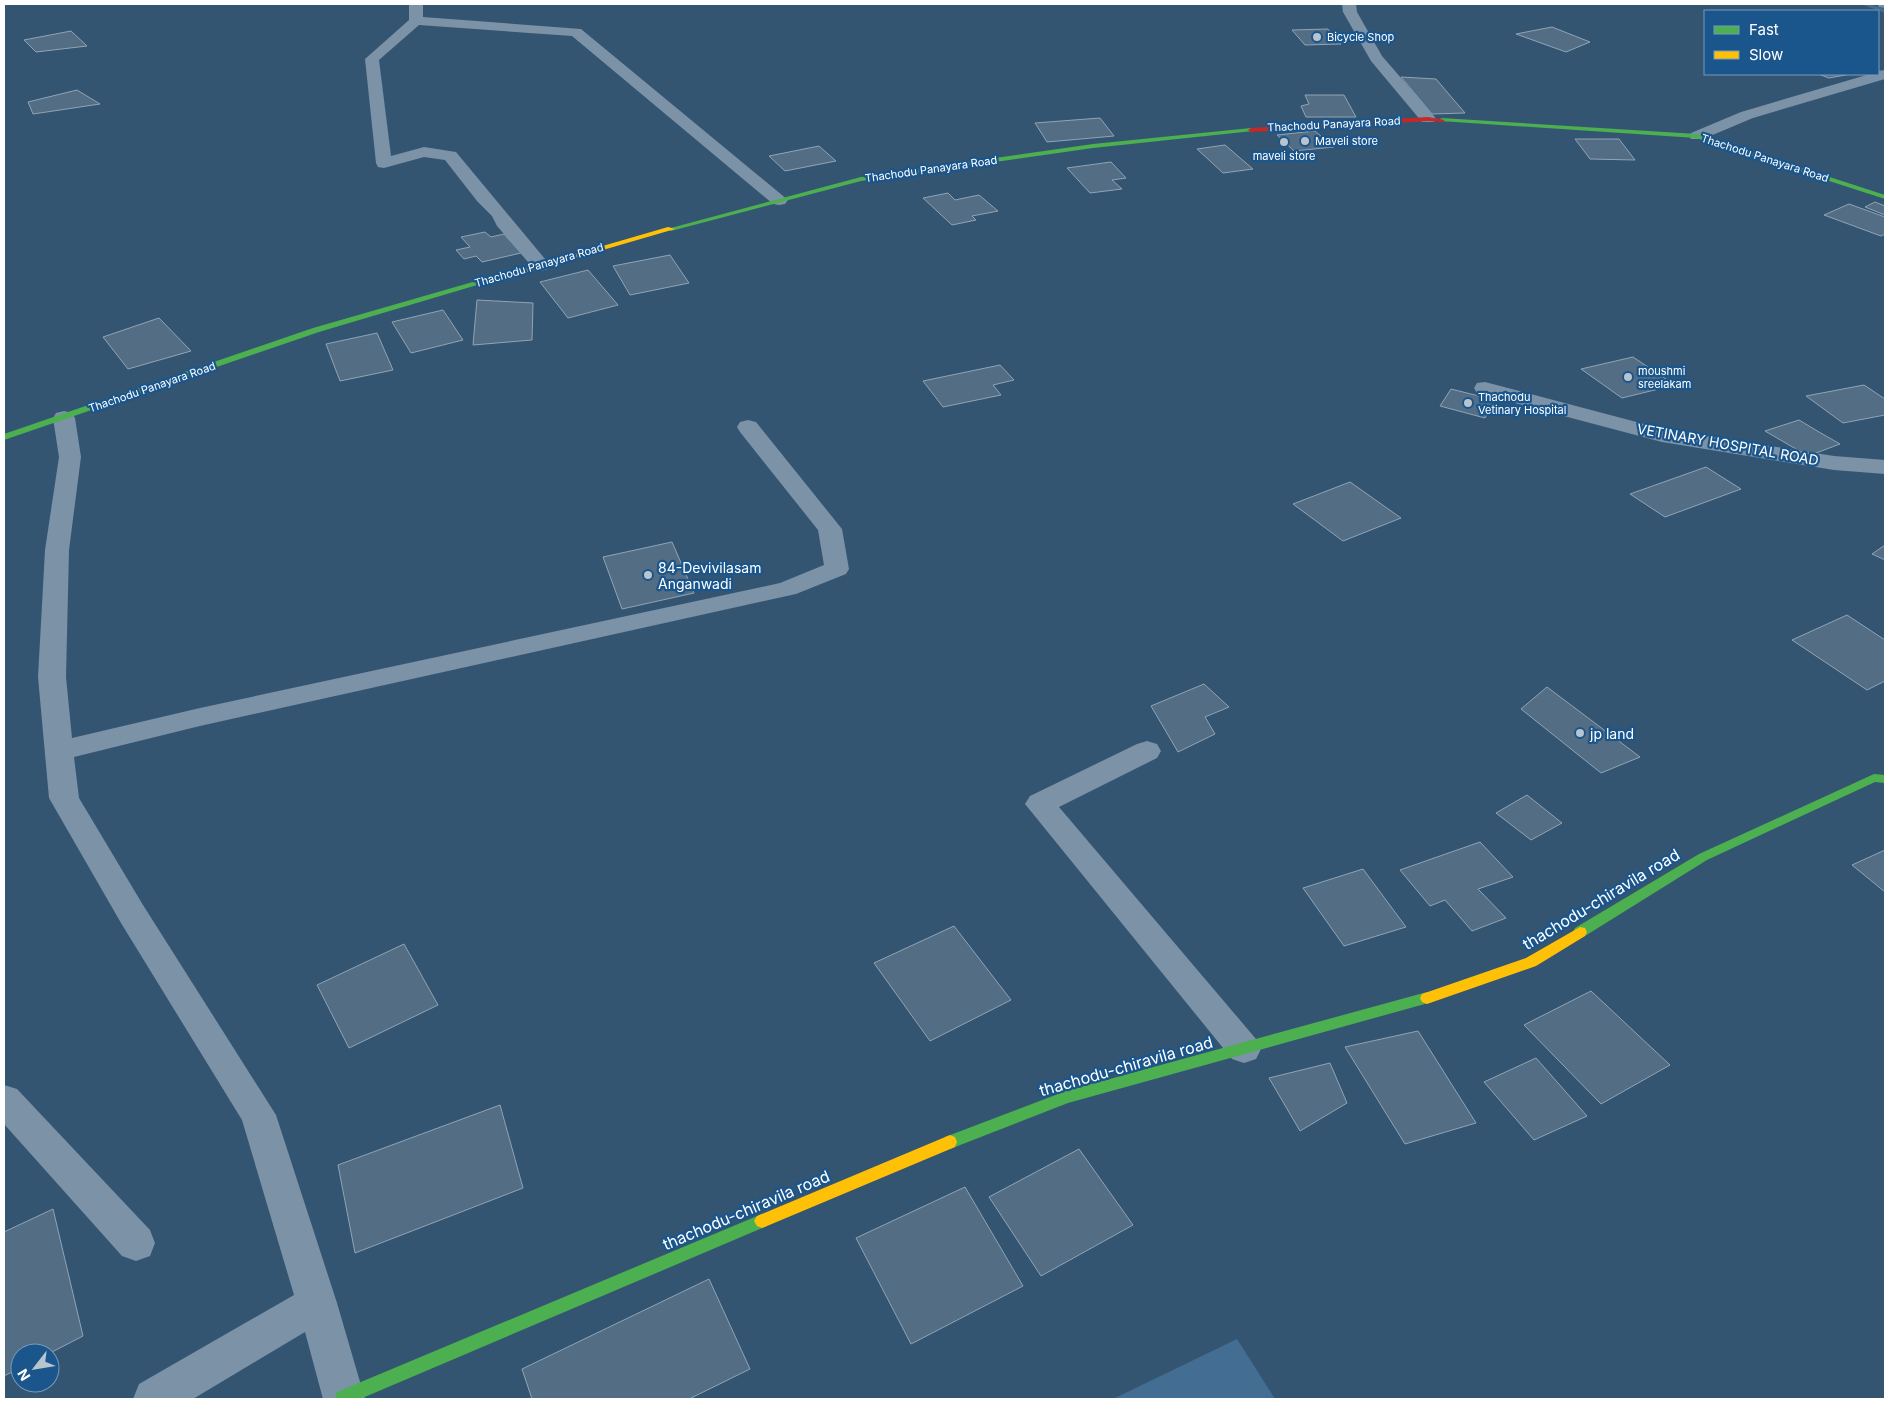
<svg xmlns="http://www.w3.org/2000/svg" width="1889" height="1403" font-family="Inter,sans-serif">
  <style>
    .water { fill: #436d93 }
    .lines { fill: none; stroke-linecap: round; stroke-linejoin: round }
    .stream { fill: #436d93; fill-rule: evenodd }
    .building { fill: #526d84; stroke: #90a4b5 }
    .street { fill: #7b92a7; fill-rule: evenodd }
    .fast { fill: #4caf50; fill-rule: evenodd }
    .slow { fill: #ffc107; fill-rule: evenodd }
    .jam { fill: #c62828; fill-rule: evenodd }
    .poi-dot { fill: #b8c4ce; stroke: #1a568c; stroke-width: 2 }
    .labels { text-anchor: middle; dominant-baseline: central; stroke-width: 4.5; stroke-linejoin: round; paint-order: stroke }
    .far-poi-label { font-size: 11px; fill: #fff; stroke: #1a568c; text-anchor: start }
    .far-street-label { font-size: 11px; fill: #fff; stroke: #1a568c }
    .street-label { font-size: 14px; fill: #fff; stroke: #1a568c }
    .poi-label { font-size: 14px; fill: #fff; stroke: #1a568c; text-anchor: start }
    .near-street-label { font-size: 16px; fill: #fff; stroke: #1a568c }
  </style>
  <rect width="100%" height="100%" fill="#345572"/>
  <path class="water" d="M1237 1339 1275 1399H1113Z"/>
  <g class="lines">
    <path class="stream" d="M1861 4H1869L1885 9V13Z"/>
  </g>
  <path class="building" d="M1552 27 1590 42 1566 52 1516 34Z
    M1328 29 1341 44 1305 45 1292 30Z
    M71 31 87 46 36 52 24 40Z
    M1818 74H1851L1829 78Z
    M1401 77 1436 79 1465 113 1432 114Z
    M77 90 100 104 33 114 28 102Z
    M1305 95H1344L1356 117H1306L1301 106 1309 104Z
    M1100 118 1114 136 1047 142 1035 123Z
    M1315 131 1334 147 1294 151 1277 135Z
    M1575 139H1619L1635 160 1590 159Z
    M1225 145 1253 169 1223 173 1197 149Z
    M819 146 836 161 785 171 769 156Z
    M1111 162 1126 178 1112 180 1122 189 1090 193 1067 168Z
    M948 193 955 200 979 195 998 211 972 216 976 220 952 225 923 198Z
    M1875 202 1885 206V215L1865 207Z
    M1849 204 1885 217V234L1881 236 1824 215Z
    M485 232 491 237 504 234 521 253 482 262 476 256 464 259 456 250 470 247 461 237Z
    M670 255 689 283 630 295 613 266Z
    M588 270 618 305 568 318 540 282Z
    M477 300 533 303 532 340 473 345Z
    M443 310 463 340 411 353 392 322Z
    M159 318 191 351 128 369 103 337Z
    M377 333 393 370 340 381 326 344Z
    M1633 357 1675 385 1622 398 1581 369Z
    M1000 365 1014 380 993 385 1001 395 943 407 923 381Z
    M1864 385 1885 399V415L1843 423 1806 396Z
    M1451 389 1495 400 1485 418 1440 406Z
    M1799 420 1819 432 1840 444 1808 456 1765 431Z
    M1706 467 1741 489 1665 517 1630 494Z
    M1350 482 1401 518 1343 541 1293 504Z
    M672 542 694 593 622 609 603 557Z
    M1885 545V560L1872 554Z
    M1847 615 1885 640V681L1867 690 1792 640Z
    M1204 684 1229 707 1205 717 1215 734 1178 752 1151 706Z
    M1547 687 1640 757 1601 773 1521 709Z
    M1527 795 1562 823 1531 840 1496 813Z
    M1480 842 1513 877 1478 889 1506 918 1472 931 1445 900 1430 906 1400 870Z
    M1885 850V892L1852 865Z
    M1363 869 1406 927 1344 946 1303 888Z
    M954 926 1011 1000 930 1041 874 963Z
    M404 944 438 1005 349 1048 317 985Z
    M1591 991 1670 1065 1601 1104 1524 1025Z
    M1418 1031 1476 1123 1405 1144 1345 1047Z
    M1536 1058 1587 1116 1534 1140 1484 1082Z
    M1330 1063 1347 1103 1300 1131 1269 1078Z
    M500 1105 523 1188 355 1253 338 1165Z
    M1079 1149 1133 1225 1041 1276 989 1197Z
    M965 1187 1023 1286 911 1344 856 1238Z
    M53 1209 83 1336 50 1353H20V1368L4 1376V1232Z
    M709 1279 750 1369 689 1399H532L522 1369Z"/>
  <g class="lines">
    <path class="street" d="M409 4H423V17L581 29 788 200 785 204 779 205 773 204 572 36 419 25 379 60 391 156 424 147 456 152 550 265 548 269 541 271 534 269 497 226 492 216 477 201 445 160 424 157 384 168 378 167 376 163 365 59 409 20Z
      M1342 4H1356L1357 12 1382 56 1434 116 1436 119 1434 122H1422L1371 61 1343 12Z
      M1877 4H1885V8L1879 7Z
      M1885 70V79L1753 118 1703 139H1691L1689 136 1691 133 1741 112 1870 74H1878V71Z
      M1485 382 1663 429 1834 456 1885 460V474L1834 470 1662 442 1477 393 1474 388 1477 383Z
      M64 411 72 413 75 418 81 457 69 550 66 677 72 738 200 708 780 583 824 565 818 530 740 432 737 427 740 422 748 420 756 422 842 529 849 569 846 574 796 594 200 726 74 757 79 798 143 905 276 1115 337 1303 365 1399H323L305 1332 193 1399H133L139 1384 294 1295 242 1120 121 923 49 798 38 677 45 550 59 457 53 418 56 413Z
      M1147 741 1157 744 1161 751 1157 758 1059 807 1256 1039 1261 1049 1256 1059 1244 1063 1232 1059 1025 804 1030 796 1137 744Z
      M4 1085 17 1089 150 1230 155 1243 150 1256 136 1261 122 1256 4 1124Z"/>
    <path class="fast" d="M1442 118 1697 134 1885 195V199L1696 138 1440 121V119Z
      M1251 128 1254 130 1253 131 1093 148 861 181 671 231 667 229 861 177 1093 144Z
      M504 273 511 275 319 332 4 440V434L313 328Z
      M1874 774 1885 775V783L1875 782 1707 860 1585 936 1580 937 1575 936 1573 932 1575 928 1699 854Z
      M1427 992 1432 994 1434 998 1432 1002 1068 1103 950 1149 945 1147 943 1142 945 1137 1066 1091Z
      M762 1214 767 1216 770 1221 767 1226 360 1399H335L337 1392Z"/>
    <path class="slow" d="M668 227 675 229 510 277 503 275Z
      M1580 927 1585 928 1587 932 1585 936 1536 966 1427 1004 1422 1002 1420 998 1422 994 1526 958Z
      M950 1135 955 1137 957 1142 955 1147 767 1226 762 1228 757 1226 754 1221 757 1216Z"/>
    <path class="jam" d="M1428 117 1445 120 1442 122 1428 121 1251 132 1248 130 1251 128Z"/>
  </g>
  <g class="poi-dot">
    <circle cx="1317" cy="37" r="5"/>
    <circle cx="1305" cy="141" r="5"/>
    <circle cx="1284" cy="142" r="5"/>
    <circle cx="1628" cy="377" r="5"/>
    <circle cx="1468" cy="403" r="5"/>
    <circle cx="648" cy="575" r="5"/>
    <circle cx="1580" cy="733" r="5"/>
  </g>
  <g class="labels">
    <g class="far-poi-label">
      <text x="1327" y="37">Bicycle Shop</text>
      <text x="1315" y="141">Maveli store</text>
      <text x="1284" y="156" text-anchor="middle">maveli store</text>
      <text x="1638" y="371">moushmi<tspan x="1638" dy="13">sreelakam</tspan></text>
      <text x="1478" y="397">Thachodu<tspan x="1478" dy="13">Vetinary Hospital</tspan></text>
    </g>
    <g class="far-street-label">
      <text transform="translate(1334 124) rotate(-3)">Thachodu Panayara Road</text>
      <text transform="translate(1765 158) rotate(18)">Thachodu Panayara Road</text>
      <text transform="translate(931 169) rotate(-8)">Thachodu Panayara Road</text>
      <text transform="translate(539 265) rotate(-16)">Thachodu Panayara Road</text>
      <text transform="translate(152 387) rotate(-19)">Thachodu Panayara Road</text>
    </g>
    <g class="street-label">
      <text transform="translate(1728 444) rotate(10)">VETINARY HOSPITAL ROAD</text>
    </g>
    <g class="poi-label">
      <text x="658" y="567">84-Devivilasam<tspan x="658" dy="16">Anganwadi</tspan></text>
      <text x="1590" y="733">jp land</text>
    </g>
    <g class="near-street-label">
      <text transform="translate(1601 899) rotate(-31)">thachodu-chiravila road</text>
      <text transform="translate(1126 1066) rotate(-16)">thachodu-chiravila road</text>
      <text transform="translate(746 1210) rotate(-23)">thachodu-chiravila road</text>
    </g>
  </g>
  <rect width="1889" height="1403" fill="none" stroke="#ffffff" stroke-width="10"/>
  <rect x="1704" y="10" width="175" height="65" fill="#1a568c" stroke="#769aba"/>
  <rect x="1714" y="26" width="25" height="8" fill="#4caf50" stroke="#769aba"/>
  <text x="1749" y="35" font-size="15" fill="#ffffff">Fast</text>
  <rect x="1714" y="51" width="25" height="8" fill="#ffc107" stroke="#769aba"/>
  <text x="1749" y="60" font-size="15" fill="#ffffff">Slow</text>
  <g transform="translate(35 1368) rotate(239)"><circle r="24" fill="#1a568c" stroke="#769aba"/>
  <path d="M0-4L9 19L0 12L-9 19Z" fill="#b8c4ce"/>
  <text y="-8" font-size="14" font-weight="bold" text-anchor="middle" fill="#ffffff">N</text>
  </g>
</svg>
